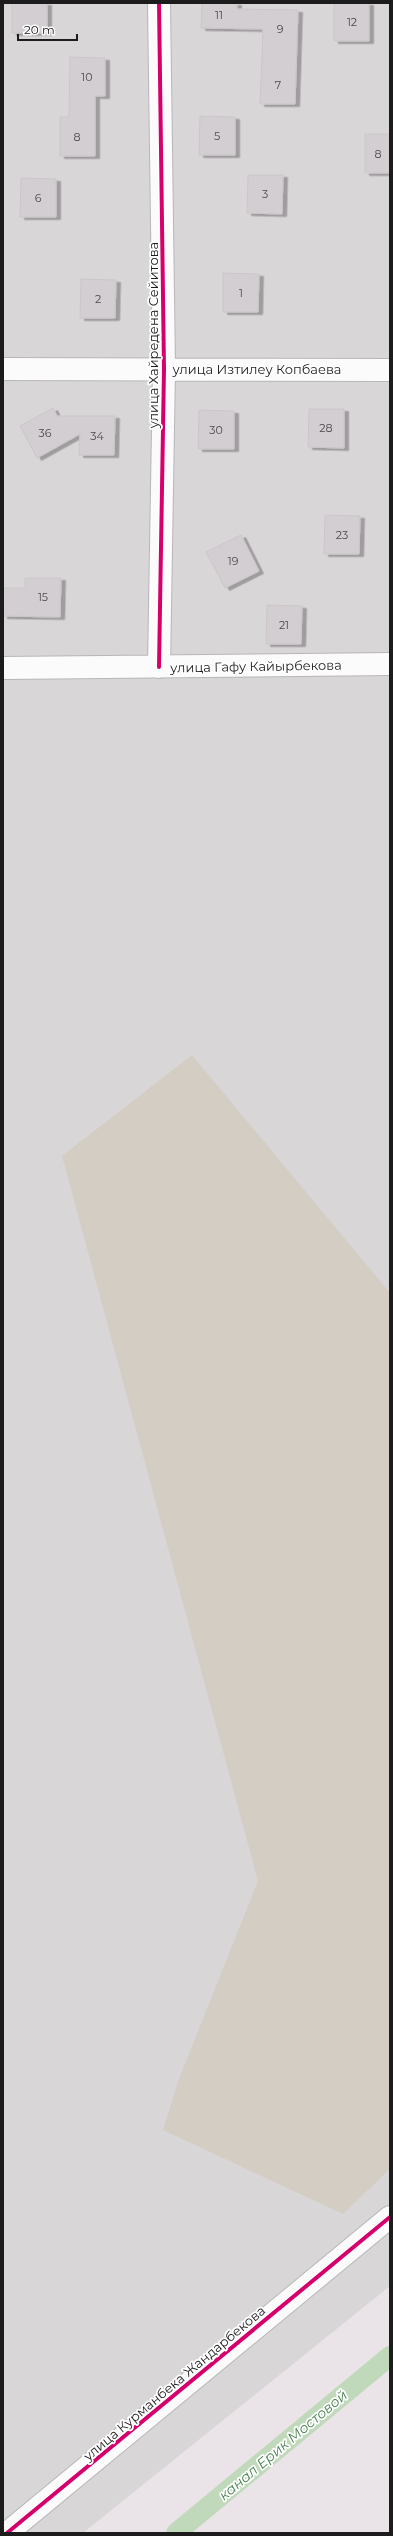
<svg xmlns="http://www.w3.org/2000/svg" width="393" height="2536" font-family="Montserrat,sans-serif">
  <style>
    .residential { fill: #d9d6d8 }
    .cemetery { fill: #d4cdc4 }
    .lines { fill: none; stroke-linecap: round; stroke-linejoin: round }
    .canal { stroke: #c1d9bb; stroke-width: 20 }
    .building { fill: #d2ced1; stroke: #ccc6cb; filter: url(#shadow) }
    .minor-casing { stroke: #b8b6b8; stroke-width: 24 }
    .minor { stroke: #fcfbfc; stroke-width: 22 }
    .cycleway-casing { stroke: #fff; stroke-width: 6 }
    .cycleway { stroke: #d6006c; stroke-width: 4 }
    .labels { text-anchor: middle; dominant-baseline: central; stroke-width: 3.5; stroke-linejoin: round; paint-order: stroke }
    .number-label { font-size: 11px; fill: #4c4a4b }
    .street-label { font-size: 13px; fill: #1c1c1c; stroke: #fff }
    .water-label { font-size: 14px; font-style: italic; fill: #47824e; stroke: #fff }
  </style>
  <defs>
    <filter id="shadow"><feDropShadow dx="4.5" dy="2.5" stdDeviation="0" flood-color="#0004"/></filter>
  </defs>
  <rect width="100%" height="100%" fill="#eae4e8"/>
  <path class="residential" d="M3 3H390V2286L83 2533H3Z"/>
  <path class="cemetery" d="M192 1055 390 1293V2169L343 2214 163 2130 179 2079 258 1881 62 1156Z"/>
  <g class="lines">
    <path class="canal" d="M176 2533 390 2356"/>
  </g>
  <path class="building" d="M12 3H47V33H12Z
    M202 3H237V9L298 10 295 104H260L263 29 201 28Z
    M334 3H369V41H334Z
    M70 57 105 58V96H95V156H60V117H69Z
    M200 116 235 117V155H199Z
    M365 134H390V173H365Z
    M248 175H283L282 214 247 213Z
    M21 178 56 179V217H20Z
    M223 273 259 274 258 312H223Z
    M81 279 116 280 115 318H80Z
    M53 408 57 416H115L114 455H79L80 434 37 458 20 426Z
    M309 409H344V448L308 447Z
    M199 410 234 411V449H198Z
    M325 515 360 516 359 554H324Z
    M241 535 259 571 225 588 206 552Z
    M25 578H61L60 617 3 616V588H25Z
    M267 605 302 606 301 644H266Z"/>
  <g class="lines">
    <defs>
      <path id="minor" d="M3 369 390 370
        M159 667 164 369 159 3
        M3 668 390 664
        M7 2533 390 2217"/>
    </defs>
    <use href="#minor" class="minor-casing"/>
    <use href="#minor" class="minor"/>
    <defs>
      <path id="cycleway" d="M159 667 164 369 159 3
        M7 2533 390 2217"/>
    </defs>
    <use href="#cycleway" class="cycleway-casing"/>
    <use href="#cycleway" class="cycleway"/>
  </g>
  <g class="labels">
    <g class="number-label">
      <text x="219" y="15">11</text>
      <text x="352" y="22">12</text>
      <text x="280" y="29">9</text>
      <text x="87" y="77">10</text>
      <text x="278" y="85">7</text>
      <text x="217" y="136">5</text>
      <text x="77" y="137">8</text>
      <text x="378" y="154">8</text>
      <text x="265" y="194">3</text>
      <text x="38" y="198">6</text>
      <text x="241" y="293">1</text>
      <text x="98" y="299">2</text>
      <text x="326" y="428">28</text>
      <text x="216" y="430">30</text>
      <text x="45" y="433">36</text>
      <text x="97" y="436">34</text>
      <text x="342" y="535">23</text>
      <text x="233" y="561">19</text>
      <text x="43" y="597">15</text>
      <text x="284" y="625">21</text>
    </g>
    <g class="street-label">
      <text transform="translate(153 335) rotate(-90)">улица Хайредена Сейитова</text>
      <text x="257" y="369">улица Изтилеу Копбаева</text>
      <text transform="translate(256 666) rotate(-1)">улица Гафу Кайырбекова</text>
      <text transform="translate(174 2383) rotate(-40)">улица Курманбека Жандарбекова</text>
    </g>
    <g class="water-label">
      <text transform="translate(283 2445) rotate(-40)">канал Ерик Мостовой</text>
    </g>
  </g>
  <rect width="393" height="2536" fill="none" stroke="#1c1c1c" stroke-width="8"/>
  <path d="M18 34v6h59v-6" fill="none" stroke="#1c1c1c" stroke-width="2"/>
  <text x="24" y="34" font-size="12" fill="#1c1c1c" stroke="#ffffff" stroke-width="3" paint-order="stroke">20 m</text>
</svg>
